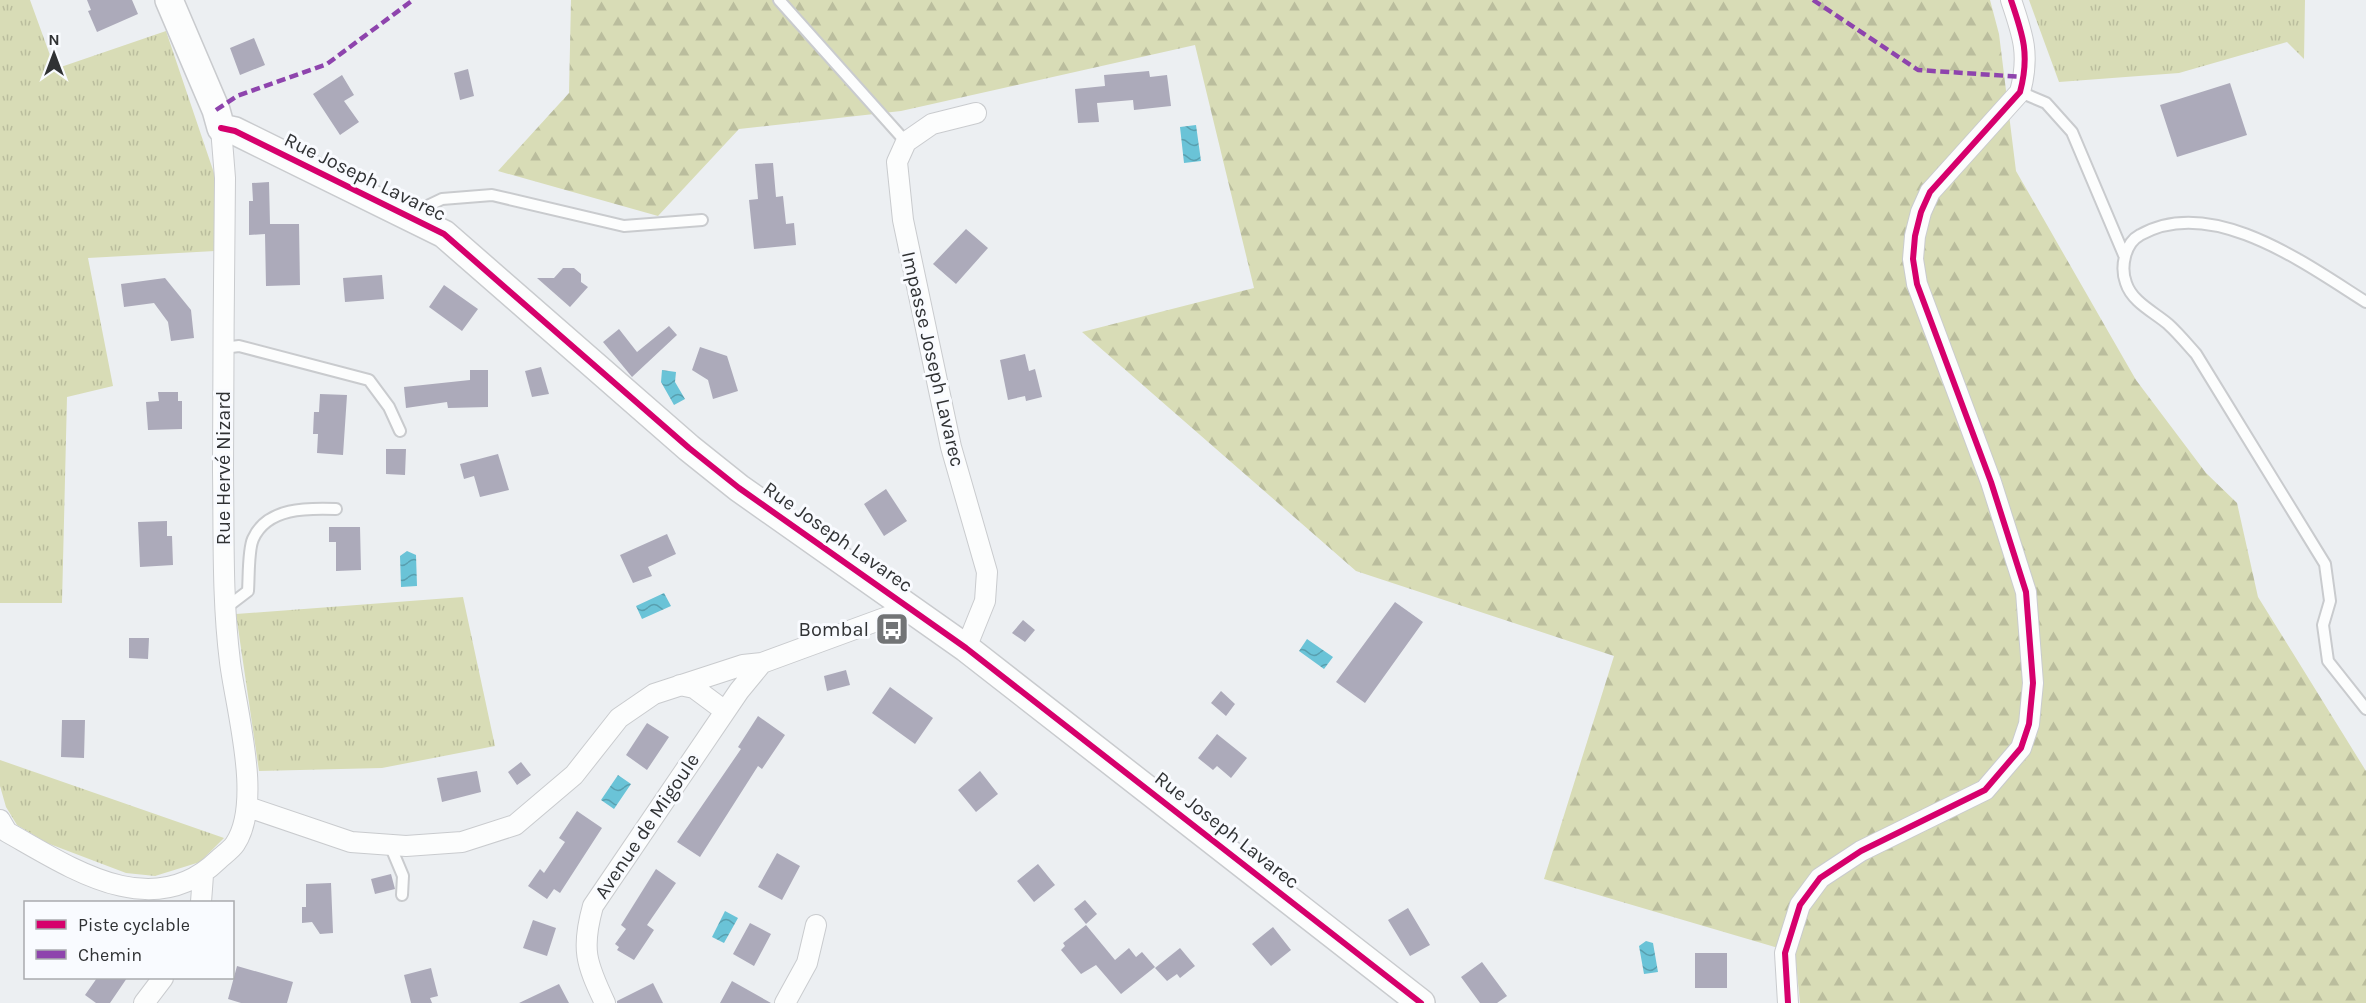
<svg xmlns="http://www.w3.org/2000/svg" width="2366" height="1003" font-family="Karla,sans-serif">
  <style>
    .grass { fill: url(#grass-tufts) }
    .forest { fill: url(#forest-firs) }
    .water { fill: url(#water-waves) }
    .building { fill: #acaaba }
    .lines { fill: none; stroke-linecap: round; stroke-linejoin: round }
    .lane-casing { stroke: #c9cbce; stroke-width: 14 }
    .street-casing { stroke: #c9cbce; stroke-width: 22 }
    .secondary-casing { stroke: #c9cbce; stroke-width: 30 }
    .lane { stroke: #fcfdfd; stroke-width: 10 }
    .street { stroke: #fcfdfd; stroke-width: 20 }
    .secondary { stroke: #fcfdfd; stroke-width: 27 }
    .quiet { stroke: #8e44ad; stroke-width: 4.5; stroke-dasharray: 9 4.5; stroke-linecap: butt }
    .cycleway-casing { stroke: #f9fbff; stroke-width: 10 }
    .cycleway { stroke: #d6006c; stroke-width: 6 }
    .labels { text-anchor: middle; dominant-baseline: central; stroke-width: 6; stroke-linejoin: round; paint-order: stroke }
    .street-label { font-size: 20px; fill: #303234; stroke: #f9fbff }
    .poi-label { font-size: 20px; fill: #303234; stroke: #f9fbff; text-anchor: end }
  </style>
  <defs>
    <pattern id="grass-tufts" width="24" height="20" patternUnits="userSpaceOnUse" patternTransform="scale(1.5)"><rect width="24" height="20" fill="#d8dcb6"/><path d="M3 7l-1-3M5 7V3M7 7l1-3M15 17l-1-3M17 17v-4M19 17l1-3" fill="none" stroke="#babd9d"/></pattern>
    <pattern id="forest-firs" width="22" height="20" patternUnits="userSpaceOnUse" patternTransform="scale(1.5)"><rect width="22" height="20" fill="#d8dcb6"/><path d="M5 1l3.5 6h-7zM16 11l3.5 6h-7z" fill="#babd9d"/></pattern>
    <pattern id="water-waves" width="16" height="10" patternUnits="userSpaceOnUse" patternTransform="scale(1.5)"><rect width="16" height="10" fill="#6ac3d7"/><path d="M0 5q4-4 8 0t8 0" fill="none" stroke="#589faf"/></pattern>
  </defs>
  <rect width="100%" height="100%" fill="#eceff2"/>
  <path class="grass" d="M0 0H30L55 69 166 31 215 176V251L88 258 113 386 67 397 62 603H0Z
    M2029 0H2305L2304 59 2287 42 2179 73 2059 82Z
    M463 597 495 746 382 768 259 771 236 614Z
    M0 760 224 838 200 862 155 876 126 873 47 843 17 825 6 807 0 786Z"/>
  <path class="forest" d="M571 0H1990L1999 34 2016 171 2136 380 2206 473 2237 503 2258 597 2366 771V1003H1800L1795 953 1544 879 1614 656 1356 571 1082 332 1254 288 1195 45 901 111 739 129 658 216 498 171 569 93Z"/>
  <path class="water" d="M1196 125 1201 161 1184 163 1180 127Z
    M662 370 676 372 675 382 685 399 674 405 661 382Z
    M407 551 416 555 417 586 401 587 400 556Z
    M664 593 671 606 642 619 636 606Z
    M1307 639 1333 657 1324 669 1299 651Z
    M618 775 631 784 614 809 601 800Z
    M725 911 738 918 724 943 712 937Z
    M1646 941 1653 943 1658 972 1644 974 1639 946Z"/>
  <path class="building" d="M87 0H132L138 14 97 32 88 11 91 10Z
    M254 38 265 65 240 75 230 48Z
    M468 69 474 96 460 100 454 73Z
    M1149 71 1150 77 1167 75 1171 106 1134 110 1133 100 1097 103 1099 122 1078 123 1075 89 1105 86 1104 75Z
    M342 75 354 95 344 101 359 122 340 135 313 94Z
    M2230 83 2247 135 2177 157 2160 105Z
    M773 163 776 197 783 196 786 224 794 223 796 245 754 249 749 200 758 199 755 164Z
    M269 182 270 224H299L300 285 266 286 265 234 249 235V201H253L252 183Z
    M966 229 988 248 956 284 933 264Z
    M563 268H574L581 274V282L588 287 570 307 537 278H554Z
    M382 275 384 299 345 302 343 278Z
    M165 278 191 310 194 338 171 341 168 322 154 303 124 307 121 284Z
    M444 285 478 309 462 331 429 307Z
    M669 326 677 335 632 377 603 342 619 329 637 352Z
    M700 347 727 356 738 391 713 399 708 380 692 370Z
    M1025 354 1029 371 1035 369 1042 397 1026 401 1025 396 1008 400 1000 360Z
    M541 367 549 394 532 397 525 371Z
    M470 370H488V407L448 408 447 402 406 408 404 387 470 380Z
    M158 392H178V401H182V429L148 430 146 402 159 401Z
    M320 394 347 395 343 455 317 453 318 434H313L314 412H319Z
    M386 449H406L405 475 386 474Z
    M498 454 509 490 480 497 474 476 464 479 460 464Z
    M886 489 907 521 884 536 864 504Z
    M167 521V536H172L173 565 140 567 138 522Z
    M329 527H360L361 570 336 571V542H329Z
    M667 534 676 554 648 567 652 576 633 583 620 555Z
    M1395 602 1423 622 1365 703 1336 682Z
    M1023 620 1035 630 1025 642 1012 633Z
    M129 638H149L148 659 129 658Z
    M846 670 850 685 827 691 824 676Z
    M890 687 933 718 915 744 872 713Z
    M1221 691 1235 704 1226 716 1211 703Z
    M758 716 785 735 762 769 758 766 700 857 677 842 741 749 738 747Z
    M62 720H85L84 758 61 757Z
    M647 723 669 737 647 770 626 755Z
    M1217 734 1247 758 1231 778 1217 766 1213 770 1198 758Z
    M521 762 531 775 517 785 508 772Z
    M477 771 481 792 442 802 437 778Z
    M980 771 998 794 976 812 958 790Z
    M577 811 602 828 560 893 554 889 547 899 528 886 540 869 544 873 565 842 559 838Z
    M777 853 800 866 782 900 758 887Z
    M1038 864 1055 885 1034 902 1017 881Z
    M656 869 676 883 647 925 654 930 634 960 617 950 619 947 615 944 626 929 621 925Z
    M391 874 395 889 375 894 371 879Z
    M331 883 333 933 320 934 312 922 302 923V907H306V884Z
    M1085 900 1097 914 1086 924 1074 909Z
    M1408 908 1430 945 1410 956 1388 920Z
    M533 920 556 928 547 956 523 948Z
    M750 923 771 934 754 966 733 954Z
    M1086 925 1115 960 1129 948 1136 957 1142 952 1155 967 1121 994 1096 965 1081 974 1061 950 1065 946 1063 943Z
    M1273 927 1291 950 1271 966 1252 944Z
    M1180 948 1195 966 1180 978 1177 974 1167 981 1155 968Z
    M1695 953H1727V988H1695Z
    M1482 962 1507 996 1497 1003H1480L1461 977Z
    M237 966 293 982 287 1003H241L228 999Z
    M431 968 438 996 430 998 432 1003H411L404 975Z
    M97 978H127L110 1003H96L85 995Z
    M732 981 771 1003H720Z
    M653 983 663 1003H617V1001Z
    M559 984 569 1003H519Z"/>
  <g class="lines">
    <defs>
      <path id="lane" d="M779 0 906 142
        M2020 92 2046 103 2072 132 2124 255
        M413 218 417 211 442 199 492 195 624 226 702 220
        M2366 302C2307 265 2212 194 2140 235 2125 243 2120 267 2126 283 2132 302 2154 312 2168 324 2178 333 2187 344 2196 354L2325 564 2330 601 2323 625 2328 661 2366 709
        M223 348 239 346 369 380 389 407 400 431
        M227 607 248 591C249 578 248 550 253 539 267 507 308 508 336 509
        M390 845 403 876 402 895"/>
      <path id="street" d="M966 648 985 601 987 572 951 447 903 220 897 162 906 142 932 124 976 113
        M680 685 694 688 725 711
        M248 807 351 842 406 846 462 842 515 825 574 775 619 718 654 694 743 665 762 663 890 616 906 604
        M0 820 7 832C71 868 152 924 218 860 223 855 231 850 235 844 263 802 236 710 230 662 222 599 224 534 223 471 223 373 224 276 225 178L221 128
        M201 902 203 875
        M144 1003 163 978
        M605 1003C586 963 581 949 593 906L739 691 762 663
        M785 1003 807 963 816 925
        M1788 1003 1785 953 1800 905 1820 878 1861 851 1985 790 2021 748 2029 724 2033 683 2026 592 1991 482 1917 284 1913 259 1915 236 1921 212 1930 192 2020 92C2030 55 2023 35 2011 0"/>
      <path id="secondary" d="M169 0 216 110 221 128 235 131 444 234 689 448 739 488 966 648 1421 1003"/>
    </defs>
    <use href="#lane" class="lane-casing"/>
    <use href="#street" class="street-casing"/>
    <use href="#secondary" class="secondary-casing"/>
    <use href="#lane" class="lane"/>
    <use href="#street" class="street"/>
    <use href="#secondary" class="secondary"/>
    <path class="quiet" d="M1813 0 1918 70 2024 77
      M216 110 237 96 327 64 413 0"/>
    <defs>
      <path id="cycleway" d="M221 128 235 131 444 234 689 448 739 488 966 648 1421 1003
        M1788 1003 1785 953 1800 905 1820 878 1861 851 1985 790 2021 748 2029 724 2033 683 2026 592 1991 482 1917 284 1913 259 1915 236 1921 212 1930 192 2020 92C2030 55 2023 35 2011 0"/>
    </defs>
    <use href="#cycleway" class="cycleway-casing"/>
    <use href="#cycleway" class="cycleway"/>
  </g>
  <defs>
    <symbol id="bus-square" viewBox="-11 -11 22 22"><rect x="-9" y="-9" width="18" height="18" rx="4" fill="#727476" stroke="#f9fbff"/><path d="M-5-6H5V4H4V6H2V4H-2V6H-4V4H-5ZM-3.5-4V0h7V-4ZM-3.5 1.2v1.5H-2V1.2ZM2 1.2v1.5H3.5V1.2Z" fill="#fff"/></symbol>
  </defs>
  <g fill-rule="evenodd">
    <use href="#bus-square" x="873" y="610" width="38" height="38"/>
  </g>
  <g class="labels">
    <g class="street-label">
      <text transform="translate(365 177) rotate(26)">Rue Joseph Lavarec</text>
      <text transform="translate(933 359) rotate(77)">Impasse Joseph Lavarec</text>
      <text transform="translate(223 468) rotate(-90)">Rue Hervé Nizard</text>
      <text transform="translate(838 537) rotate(35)">Rue Joseph Lavarec</text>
      <text transform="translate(647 826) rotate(-56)">Avenue de Migoule</text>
      <text transform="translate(1227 830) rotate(38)">Rue Joseph Lavarec</text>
    </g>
    <g class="poi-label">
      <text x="869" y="629">Bombal</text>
    </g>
  </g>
  <rect x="24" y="901" width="210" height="78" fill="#f9fbff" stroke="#a9abae" stroke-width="1.5"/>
  <rect x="36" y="920" width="30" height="9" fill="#d6006c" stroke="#a9abae" stroke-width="1.5"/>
  <text x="78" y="931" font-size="18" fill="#303234">Piste cyclable</text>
  <rect x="36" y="950" width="30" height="9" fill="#8e44ad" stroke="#a9abae" stroke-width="1.5"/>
  <text x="78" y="961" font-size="18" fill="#303234">Chemin</text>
  <g transform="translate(54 54)" stroke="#f9fbff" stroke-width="4.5" paint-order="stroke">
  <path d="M0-4.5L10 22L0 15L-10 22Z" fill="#303234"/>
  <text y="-9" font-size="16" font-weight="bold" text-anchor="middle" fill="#303234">N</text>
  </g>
</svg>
